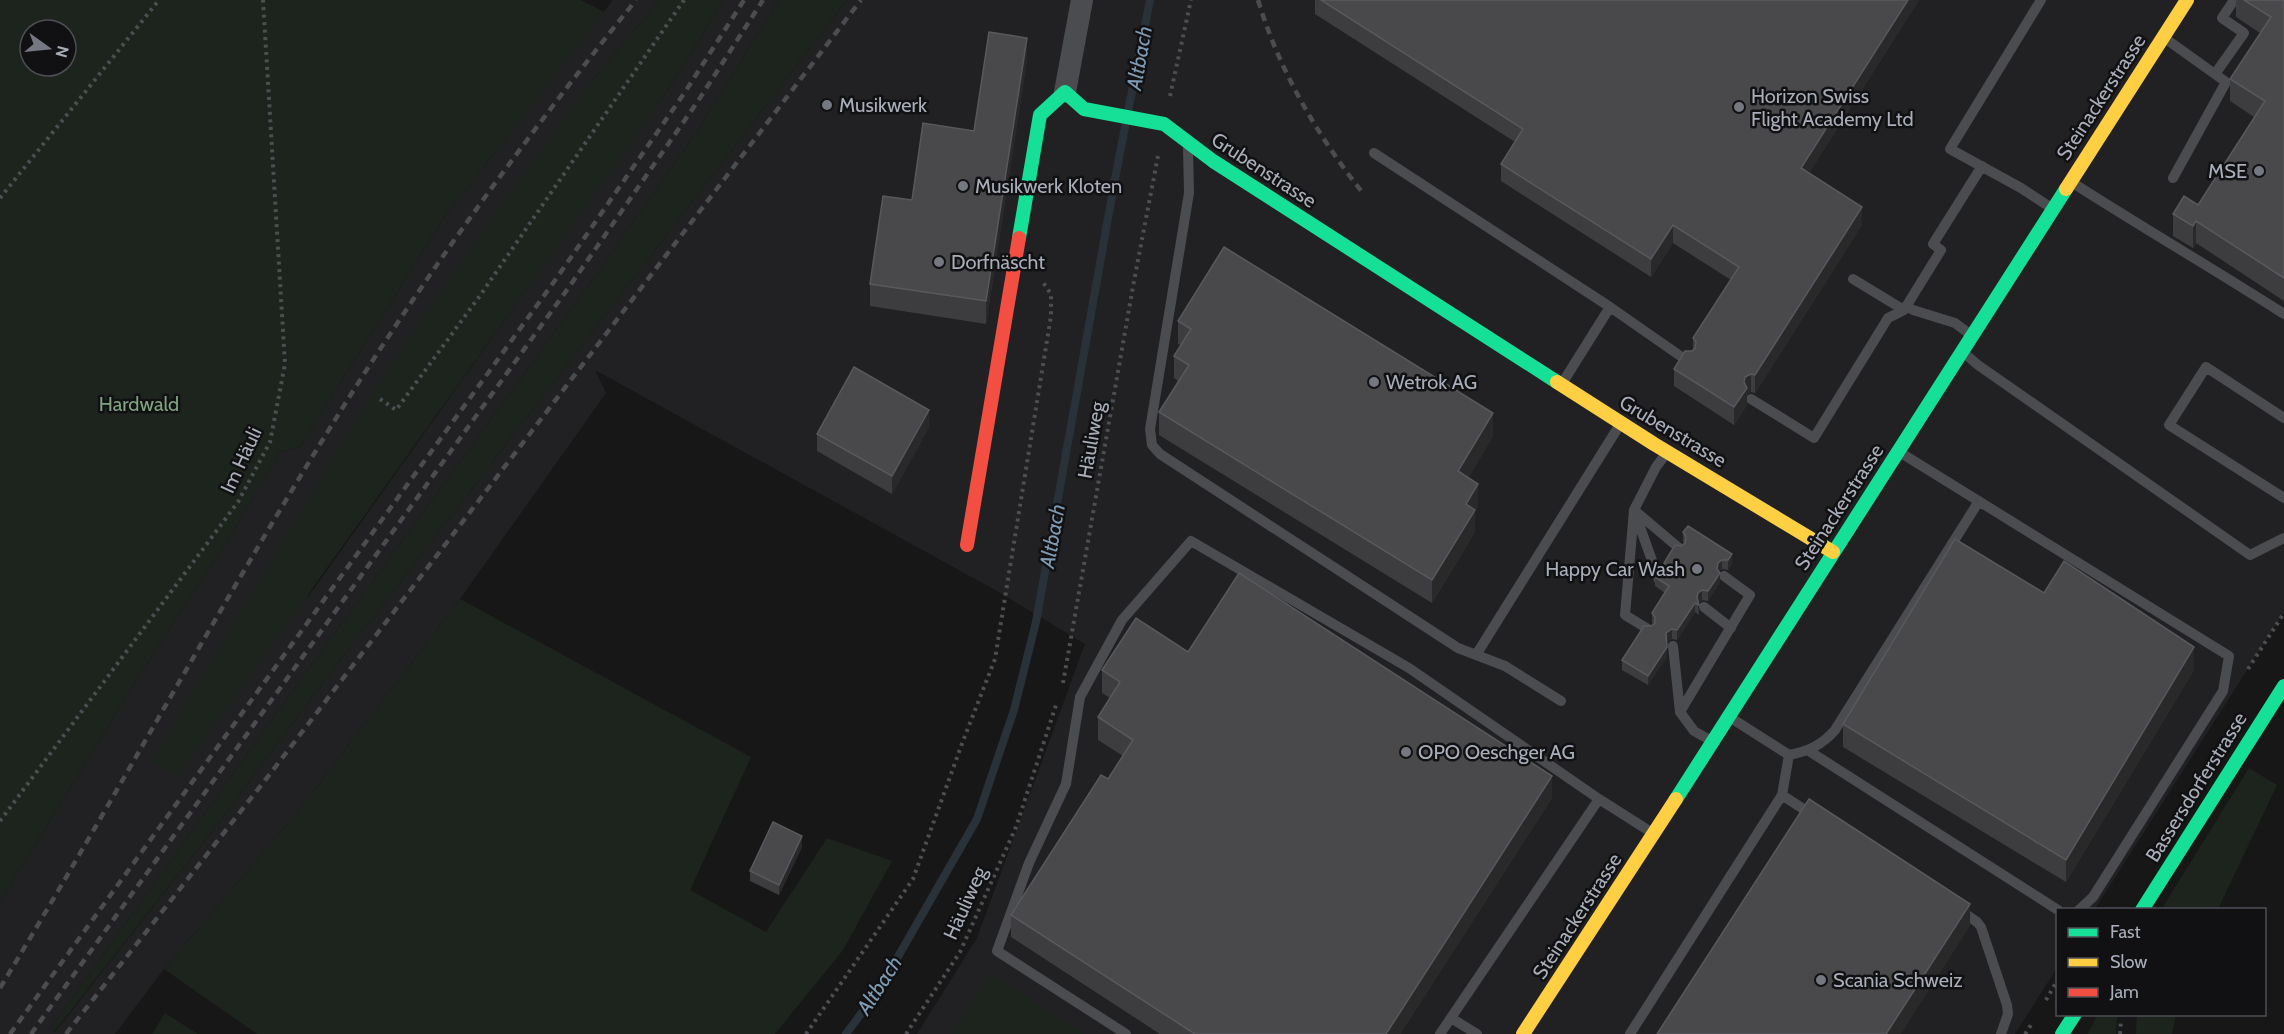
<svg xmlns="http://www.w3.org/2000/svg" width="2284" height="1034" font-family="Cabin,sans-serif">
  <style>
    .built { fill: #212123 }
    .green { fill: #1d241e; fill-rule: evenodd }
    .lines { fill: none; stroke-linecap: round; stroke-linejoin: round }
    .stream { stroke: #2a3239; stroke-width: 8 }
    .path { stroke: #4d4e52; stroke-width: 4; stroke-dasharray: 3 4.5; stroke-linecap: butt }
    .lane { stroke: #4b4c50; stroke-width: 10 }
    .street { stroke: #4b4c50; stroke-width: 22 }
    .fast { stroke: #16e098; stroke-width: 14 }
    .slow { stroke: #ffcf43; stroke-width: 14 }
    .jam { stroke: #f24e42; stroke-width: 14 }
    .rail { stroke: #4b4c4f; stroke-width: 4.5; stroke-dasharray: 8 6; stroke-linecap: butt }
    .wall { fill: #3d3d3f }
    .shaded-wall { fill: #29292a }
    .building { fill: #49494c; stroke: #58595d; stroke-width: 1.5 }
    .poi-dot { fill: #757880; stroke: #111113; stroke-width: 2 }
    .labels { text-anchor: middle; dominant-baseline: central; stroke-width: 5; stroke-linejoin: round; paint-order: stroke }
    .poi-label { font-size: 20px; fill: #a8adb8; stroke: #111113; text-anchor: start }
    .street-label { font-size: 20px; fill: #a8adb8; stroke: #111113 }
    .park-label { font-size: 20px; fill: #7fa381; stroke: #111113 }
    .water-label { font-size: 21px; font-style: italic; fill: #7f9bb3; stroke: #111113 }
  </style>
  <rect width="100%" height="100%" fill="#171717"/>
  <path class="built" d="M613 0H660L592 80 306 600 671 85 724 0H779L698 130 576 303 283 704 50 1029 55 1032 215 828 322 684 847 0H2284V612L2095 909 2058 910 2057 968 2015 1034H917L977 938 1085 644 997 591 595 370 606 393 460 599 299 810 164 969 115 1034H0V902L140 674 225 544 280 452 300 447 441 222Z"/>
  <path class="green" d="M0 0H581L604 12 441 222 300 447 280 452 225 544 140 674 0 902ZM30 30H66V66H30Z
    M660 0H724L671 85 574 223 177 777 152 760 355 420 387 370 476 239 592 80Z
    M779 0H847L322 684 215 828 54 1032 50 1029 283 704 576 303 698 130Z
    M460 599 751 757 690 890 766 932 827 838 892 861 843 950 775 1034H257L164 969 299 810Z
    M2249 768 2277 785 2218 909 2161 910Z
    M991 974 1084 1034H952Z
    M165 1013 198 1034H152Z
    M2097 1015H2117L2116 1034H2088Z
    M2137 1015H2176L2172 1034H2136Z"/>
  <g class="lines">
    <path class="stream" d="M846 1034 880 988 977 819 1014 710 1036 622 1117 168 1150 0"/>
    <path class="path" d="M1170 96 1191 0
      M0 198 159 0
      M380 399 396 410 479 297 684 0
      M2248 669 2284 613
      M1063 683 1134 281 1158 156
      M0 821 238 502 270 442 285 364 263 0
      M2046 1000 2058 979
      M806 1034 913 879 963 741 995 659 1051 316V294L1042 281
      M906 1034 960 952 1016 827 1057 702
      M2025 1034 2033 1022
      M2120 1034 2121 1020"/>
    <path class="lane" d="M2041 0 1950 149 2021 188 2050 207
      M2166 39 2226 82 2173 178
      M2215 74 2244 33 2222 18 2234 0
      M1188 149 1189 193 1150 429 1152 445 1160 454 1458 648 1505 666 1561 701
      M1374 153 1610 307 1563 382
      M2073 183C2143 228 2214 269 2284 314
      M1853 279 1904 310
      M1906 306 1913 310 1955 323 1971 335
      M1610 307 1689 362
      M1964 353 1978 365 2250 555 2284 538
      M1751 399 1814 438 1888 318 1904 310 1941 250 1933 244 1982 166
      M2284 418 2206 367 2169 425 2284 498
      M1901 453 2229 656 2223 691 2093 897 2079 910
      M1665 455 1656 467 1634 510 1679 548
      M1634 510 1625 615 1648 629
      M1635 513 1659 580
      M1704 607 1731 628
      M1673 646 1680 712
      M1476 655 1619 426
      M1710 740 1694 731 1680 712 1750 595 1724 576
      M1809 751 2058 910
      M1789 755C1809 751 1822 745 1835 730L1979 501
      M1782 795 1814 816
      M1958 909 1977 922 1981 927 2007 1005 2008 1014 2001 1034
      M1451 1018 1477 1034
      M1126 1034 997 951 1029 863 1066 784 1080 697 1122 620 1191 541 1409 668 1599 799 1651 832
      M1440 1034 1599 799
      M1630 1034 1782 795 1789 755 1731 718"/>
    <path class="street" d="M1065 92 1082 0"/>
    <path class="fast" d="M1019 238 1040 115 1065 92 1084 109 1164 124 1213 161 1557 382
      M1676 799 2066 189
      M2142 910 2284 686
      M2062 1034 2075 1014"/>
    <path class="slow" d="M2066 189 2187 0
      M1557 382 1654 444 1833 552
      M1523 1034 1676 799"/>
    <path class="jam" d="M967 545 1019 238"/>
    <path class="rail" d="M1258 0C1279 70 1317 135 1362 192
      M0 988C121 789 231 584 355 388 441 253 536 124 636 0
      M10 1034 556 279 685 92 744 0
      M31 1034 569 287 698 101 763 0
      M66 1034 270 774 861 0"/>
  </g>
  <path class="wall" d="M1315 0H1919L1809 173 1862 225 1755 393 1751 392 1747 394V405L1734 425 1674 386V369L1693 350V338L1731 280 1673 243 1651 277 1501 181V164L1515 142 1315 14Z
    M2236 0H2284V301L2196 243 2193 248 2173 236V214L2198 205 2254 117 2230 101V79L2260 33 2236 17Z
    M1027 60 986 324 870 306V284L912 200 974 131Z
    M1178 321 1493 436 1468 478 1478 506 1475 511V532L1432 603 1159 435V412L1178 381 1174 378V356L1181 345 1178 344Z
    M929 427 892 494 817 451V434Z
    M1683 532 1732 563 1728 570 1722 569 1719 571 1720 582 1708 601 1702 600 1698 603 1699 615 1695 612 1677 640 1672 639 1666 642 1667 656 1648 685 1622 670V660L1653 624 1652 623V613L1665 593 1655 586V577L1661 578 1665 575 1664 563 1684 543 1683 542Z
    M2044 593 2194 670 2066 882 1843 747V724Z
    M1188 652 1552 798 1400 1034H1160L1011 937V915L1108 779 1123 756 1098 740V717L1110 698 1102 693V670Z
    M802 847 779 895 750 881V871Z"/>
  <path class="shaded-wall" d="M1908 0H1919L1801 186V168Z
    M1027 38V60L986 324V301Z
    M1862 207V225L1755 393V375Z
    M2196 221V243L2193 248V226Z
    M1673 225V243L1651 277V259Z
    M1751 374V392L1747 394V405L1734 425V407L1745 377Z
    M929 410V427L892 494V476Z
    M1493 413V436L1458 494V471Z
    M1478 484V506L1475 511V532L1432 603V580L1466 504Z
    M1732 554V563L1728 570V560Z
    M1722 560V569L1718 572 1720 573V582L1708 601V591L1718 563Z
    M1702 590V600L1698 603 1697 597 1698 593Z
    M1695 603V612L1677 640V630Z
    M1672 629V639L1666 642V633Z
    M1667 647V656L1648 685V676Z
    M2194 647V670L2066 882V860Z
    M1552 776V798L1400 1034H1386Z
    M802 836V847L779 895V885Z
    M1970 904V926L1901 1034H1886Z"/>
  <path class="building" d="M1321 0H1908L1801 168 1862 207 1755 375 1751 374 1745 377 1744 382 1747 388 1734 407 1674 369 1685 351H1692L1695 348 1696 342 1693 338 1739 267 1673 225 1651 259 1501 164 1523 129Z
    M2244 0H2284V278L2196 221 2193 226 2173 214 2184 196 2198 205 2265 101 2230 79 2271 17Z
    M989 32 1027 38 986 301 870 284 883 196 912 200 923 123 974 131Z
    M1224 247 1493 413 1458 471 1478 484 1466 504 1475 510 1432 580 1159 412 1189 365 1174 356 1191 329 1178 321Z
    M854 367 929 410 892 476 817 434Z
    M1688 526 1732 554 1728 560H1722L1718 563 1717 569 1720 573 1708 591 1702 590 1698 593 1697 597 1699 605 1695 603 1677 630 1672 629 1666 633 1667 647 1648 676 1622 660 1644 626H1651L1655 623V617L1652 613 1669 586 1655 577 1661 578 1665 575 1666 571 1664 563 1675 545 1681 546 1685 543 1686 537 1683 532Z
    M1955 539 2044 593 2064 561 2194 647 2066 860 1843 724Z
    M1239 573 1552 776 1386 1034H1195L1011 915 1101 775 1108 779 1133 740 1098 717 1120 682 1102 670 1136 618 1188 652Z
    M1809 799 1970 904 1886 1034H1657Z
    M773 822 802 836 779 885 750 871Z"/>
  <g class="poi-dot">
    <circle cx="827" cy="105" r="6"/>
    <circle cx="1739" cy="107" r="6"/>
    <circle cx="2259" cy="171" r="6"/>
    <circle cx="963" cy="186" r="6"/>
    <circle cx="939" cy="262" r="6"/>
    <circle cx="1374" cy="382" r="6"/>
    <circle cx="1697" cy="569" r="6"/>
    <circle cx="1406" cy="752" r="6"/>
    <circle cx="1821" cy="980" r="6"/>
  </g>
  <g class="labels">
    <g class="poi-label">
      <text x="1751" y="96">Horizon Swiss<tspan x="1751" dy="23">Flight Academy Ltd</tspan></text>
      <text x="839" y="105">Musikwerk</text>
      <text x="2247" y="171" text-anchor="end">MSE</text>
      <text x="975" y="186">Musikwerk Kloten</text>
      <text x="951" y="262">Dorfnäscht</text>
      <text x="1386" y="382">Wetrok AG</text>
      <text x="1685" y="569" text-anchor="end">Happy Car Wash</text>
      <text x="1418" y="752">OPO Oeschger AG</text>
      <text x="1833" y="980">Scania Schweiz</text>
    </g>
    <g class="street-label">
      <text transform="translate(2101 97) rotate(-57)">Steinackerstrasse</text>
      <text transform="translate(1264 170) rotate(33)">Grubenstrasse</text>
      <text transform="translate(1673 431) rotate(31)">Grubenstrasse</text>
      <text transform="translate(1091 440) rotate(-80)">Häuliweg</text>
      <text transform="translate(241 460) rotate(-65)">Im Häuli</text>
      <text transform="translate(1839 507) rotate(-57)">Steinackerstrasse</text>
      <text transform="translate(2196 787) rotate(-58)">Bassersdorferstrasse</text>
      <text transform="translate(965 903) rotate(-66)">Häuliweg</text>
      <text transform="translate(1577 916) rotate(-57)">Steinackerstrasse</text>
    </g>
    <g class="park-label">
      <text x="139" y="404">Hardwald</text>
    </g>
    <g class="water-label">
      <text transform="translate(1139 58) rotate(-80)">Altbach</text>
      <text transform="translate(1052 536) rotate(-80)">Altbach</text>
      <text transform="translate(879 985) rotate(-57)">Altbach</text>
    </g>
  </g>
  <rect x="2056" y="908" width="210" height="108" fill="#111113" stroke="#4d4f55" stroke-width="1.5"/>
  <rect x="2068" y="928" width="30" height="9" fill="#16e098" stroke="#4d4f55" stroke-width="1.5"/>
  <text x="2110" y="938" font-size="18" fill="#a8adb8">Fast</text>
  <rect x="2068" y="958" width="30" height="9" fill="#ffcf43" stroke="#4d4f55" stroke-width="1.5"/>
  <text x="2110" y="968" font-size="18" fill="#a8adb8">Slow</text>
  <rect x="2068" y="988" width="30" height="9" fill="#f24e42" stroke="#4d4f55" stroke-width="1.5"/>
  <text x="2110" y="998" font-size="18" fill="#a8adb8">Jam</text>
  <g transform="translate(48 48) rotate(105)"><circle r="28" fill="#111113" stroke="#4d4f55" stroke-width="1.5"/>
  <path d="M0-4.5L10 22L0 15L-10 22Z" fill="#757880"/>
  <text y="-9" font-size="16" font-weight="bold" text-anchor="middle" fill="#a8adb8">N</text>
  </g>
</svg>
